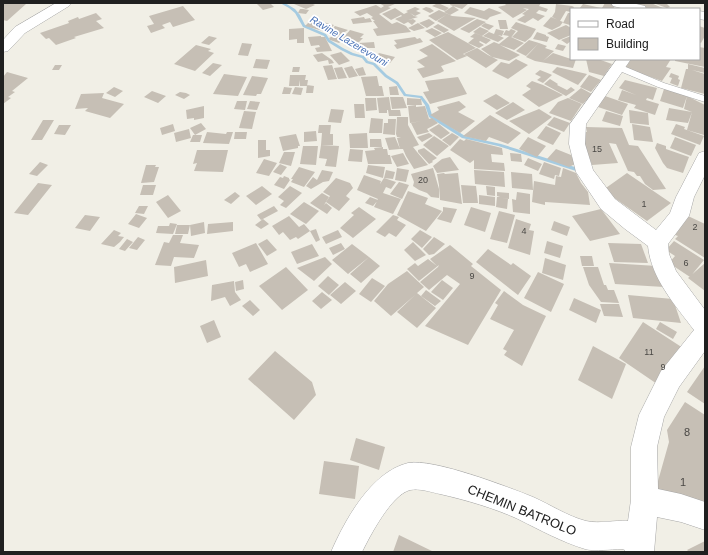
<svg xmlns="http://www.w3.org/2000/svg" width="708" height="555" font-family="Arial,sans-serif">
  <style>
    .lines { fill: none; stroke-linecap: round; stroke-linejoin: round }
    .stream { fill: #a5cbe1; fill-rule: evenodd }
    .building { fill: #c6bfb5 }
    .service-casing { stroke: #a7a7a7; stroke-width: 1 }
    .minor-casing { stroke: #a7a7a7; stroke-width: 1 }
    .service { fill: #fff; fill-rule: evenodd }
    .minor { fill: #fff; fill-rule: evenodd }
    .labels { text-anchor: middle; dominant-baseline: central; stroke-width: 3.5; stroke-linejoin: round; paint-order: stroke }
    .number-label { font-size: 9px; fill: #4a4845 }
    .far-water-label { font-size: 10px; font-style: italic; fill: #4770b6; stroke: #fff }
    .near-number-label { font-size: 11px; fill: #4a4845 }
    .near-street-label { font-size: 13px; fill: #202020; stroke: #fff }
  </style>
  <rect width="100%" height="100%" fill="#f1efe6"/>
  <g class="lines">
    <path class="stream" d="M280 3H285L295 9 300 15 305 25 326 34 330 40 343 48 353 53 364 56 368 61 375 63 387 75 398 82 406 94 422 96 429 105 432 115 465 136 501 144 578 168V169L576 171 498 146 462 138 429 117 425 105 420 98 404 96 396 84 385 77 373 65 366 63 362 58 351 55 341 50 328 42 324 36 303 27 295 13 289 8Z"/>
  </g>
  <path class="building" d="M3 3H17L26 4 7 21 3 20Z
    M256 3H270L274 7 263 10Z
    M296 3H311L315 5 306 9 294 4Z
    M379 3H397L388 7 391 8 379 14 392 24 397 22 406 26 411 32 377 36 373 29 378 28 373 21H375L371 18 373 17 367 13 360 16 354 12 376 5 381 8 384 6Z
    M438 3 449 8 445 11 432 6Z
    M451 3H469L462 9 450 5Z
    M504 3H541L539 6 548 9 546 12 539 10 536 13 545 16 538 21 533 18 525 23 517 20 525 15 522 14 529 9 523 8 527 10 513 18 498 7 506 5Z
    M605 3H612L616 4 613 9H606L602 8Z
    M623 3H651L665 9H641Z
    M653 3H666L670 7 667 8Z
    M556 4 572 6 574 7 573 9H571V12L566 11 560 21 552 17 555 12Z
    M583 4 601 8V9H579Z
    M183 6 195 20 173 27 170 22 162 25 165 28 151 33 147 26 154 24 149 16Z
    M453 6 459 10 450 15 444 12Z
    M415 7 420 9 416 11 421 13 415 16 410 13 414 16 418 17 408 20 413 19 416 21 412 25 408 22 404 24 395 19 402 16 401 15 391 20 382 14 395 8 404 14 408 12 406 11Z
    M426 7 430 8 434 11 430 13 422 9Z
    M470 7 484 11 489 8 502 13 490 17 487 20 464 13Z
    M300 9H303L309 10 306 14 298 13Z
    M439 10 452 16 476 18 454 31 437 21 446 15 436 21 428 16Z
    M96 13 102 19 96 21 104 28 74 37 76 38 56 45 49 38 46 39 40 33 69 23 68 21 78 17 79 19Z
    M568 13H571L570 25 563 23Z
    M364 17 365 19 370 18 372 22 353 24 351 19Z
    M551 17 563 22 560 26 552 30 543 26Z
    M312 19 334 25 327 32 305 26Z
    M429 19 435 23 427 28 419 23Z
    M477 19 486 22 469 33 460 29Z
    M498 20H506L508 29H500Z
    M516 22 536 29 531 37 525 42 512 37 518 31 511 28Z
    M418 23 425 28 414 31 408 28Z
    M485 23 494 26 489 30 481 26Z
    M438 24 449 30 444 33 433 27Z
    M566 25 571 28V35L559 40 547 33Z
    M335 26 348 30 340 35 344 37 350 30 364 34 360 38H363L357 44 343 40 339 43 330 40 329 38 337 34 329 31Z
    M699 26 705 28V36L701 43 699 42Z
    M480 27 489 31 482 36 473 32Z
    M304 28V43H297V39L289 40V29Z
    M432 28 442 33 435 37 425 31Z
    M496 29 504 31 502 36 498 35 504 38 498 42 483 36 489 32 494 34Z
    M511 29 516 31 510 39 511 37 524 43 514 50 500 45 520 55 509 61 492 57 481 49 494 42 499 44 509 36 503 35 506 30 509 31Z
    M448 32 466 42 476 48 463 54 467 56 457 60 429 40Z
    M537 32 546 35V36L549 37 547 42 533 39Z
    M475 33 491 40 486 44 480 41 479 42 484 45 479 48 468 43 474 38 470 37Z
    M209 36 217 38 209 45 201 43Z
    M321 36V37H325L332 51 317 52 315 48 320 47 319 45 311 46 308 37Z
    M571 36V41L567 44 561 40Z
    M415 37 417 39 420 38 423 42 397 49 394 45 397 44 394 40Z
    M529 40 539 43 534 48 528 45 534 48 526 56 516 51Z
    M374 42 375 48H360L359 43Z
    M242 43 252 44 248 56 238 55Z
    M539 43 547 46 545 48 554 51 543 61 553 53 571 59H576L573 68 535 61 526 57Z
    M432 44 456 61 441 66 444 71 440 73 423 78 417 69 425 67 417 61 428 56 419 50Z
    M558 44 566 46 563 51 555 49Z
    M196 45 211 49 208 51 214 53 195 71 174 64Z
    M699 47 705 48V67L675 61V59H699Z
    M477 48 488 55 498 60 486 68 464 54Z
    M341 52 350 61 339 65 330 55Z
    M322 53 332 60 334 63 329 64 328 60 318 62 313 55Z
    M379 53 395 57 390 63 374 59Z
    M256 59 270 60 267 69 253 68Z
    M516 59 528 65 508 79 492 71 501 62 509 64Z
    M586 59H598L612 64 604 76 589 72Z
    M631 59H671L666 67 671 68 662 81 625 68Z
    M213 63 222 65 210 76 202 73Z
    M688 64 705 68V73L692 70 705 74V94L681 88 686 69H688Z
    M55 65H62L59 70H52Z
    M332 65 337 79 328 80 323 66Z
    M352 66 358 76 349 78 344 68Z
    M293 67H300L299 72H292Z
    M342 67 347 78 338 79 334 68Z
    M363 67 366 75 359 76 355 69Z
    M557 67 587 74 578 85 552 72Z
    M540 70 550 74 552 75 543 83 537 80 541 77 535 74Z
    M7 72 28 78 12 91 15 92 8 97 11 98 3 104V77Z
    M671 73 679 76 678 79 680 80 678 86 670 83 672 78 669 77Z
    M224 74 247 77 238 96 213 94Z
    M290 75H306L305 80H308L307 86H300V80L299 86H289Z
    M589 75 601 80 591 92 580 87Z
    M252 76 268 78 261 94H257L256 96 243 95Z
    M377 76 379 86H382L384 96H366L361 77Z
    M458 77 467 94 430 104 423 92 429 91 425 81Z
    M550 79 558 84 557 85 567 90 571 87 575 90 566 96 544 84Z
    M625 80 657 88 653 100 647 98 646 100 659 104 655 115 634 108 636 105 618 100 622 90 636 95 619 88Z
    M532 81 543 85 563 95 539 107 522 95 531 89 526 86Z
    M307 85 314 86 313 93H306Z
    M397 86 399 95H390L389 87Z
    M114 87 123 91 115 97 106 93Z
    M284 87 292 88 290 94H282Z
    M295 87 303 88 301 95 292 94Z
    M581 88 592 94 583 104 569 98Z
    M664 89 687 96 683 108 660 101Z
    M152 91 166 96 158 103 144 97Z
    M180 92 186 93 190 95 184 99 175 95Z
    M104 93 102 98 124 104 110 118 85 111 88 108 75 109 81 94Z
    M496 94 510 103 497 110 483 101Z
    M605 96 628 104 622 115 598 107Z
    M687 96 705 105 704 135 687 130 692 112 684 109Z
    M389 97 391 110H400L401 116H389L388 110H387V113H379L377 98Z
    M390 97H403L407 108 392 109Z
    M365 98H376L377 110 366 111Z
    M407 98 421 99 422 105H407Z
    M568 98 582 104 571 121 549 113 558 102Z
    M237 101H247L245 110 234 109Z
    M250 101 260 102 257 110 247 109Z
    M459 101 466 107 458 112 475 121 460 133 430 115 439 110 437 107Z
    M513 102 525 110 507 120 495 113Z
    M354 104H364L365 118H355Z
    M416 105V107L425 106 429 119 432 118 438 123 427 129 429 132 417 135 411 123 422 121 410 123 408 106Z
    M204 106V118L194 120V118L187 119 186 110Z
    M669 108 692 112 688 123 666 120Z
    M331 109 344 110 341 123 328 122Z
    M539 109 552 117 529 134 509 121Z
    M629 110 648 113 649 125 630 123Z
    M244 111 256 112 252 129 239 128Z
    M606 111 623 116 620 126 602 121Z
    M490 115 505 124 521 133 508 144 489 137 486 141 463 136Z
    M397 117H408V125L419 145 413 147 417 152 406 156 403 149H400L397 138 401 137H397L396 134Z
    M554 117 570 123 564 132 547 125Z
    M371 118 383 119 382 133H369Z
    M388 119H396L395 135 383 134 384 123H388Z
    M43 120H54L42 140H31Z
    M201 123 206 129 195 135 190 128Z
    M173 124 175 131 162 135 160 128Z
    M439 124 450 133 441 139 429 130Z
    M632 124 650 127 653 142 634 140Z
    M676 124 685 127 684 129 704 136 700 145 671 134Z
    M59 125H71L65 135 54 134Z
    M319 125H331L330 134H333V145H321L322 133H318Z
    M546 126 561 133 553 145 537 138Z
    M586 127 622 128 629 145 638 146 666 189 653 190 645 184 640 176H637L634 172 628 171 616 144 609 143 618 163 592 165 583 141V132H587Z
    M189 129 191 138 176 142 174 133Z
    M316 131 317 141 304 142V132Z
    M207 132 226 134 227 132H233L229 144 203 143Z
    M235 132H247L246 139H234Z
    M367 133 368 148H350L349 134Z
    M429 133 433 136 422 142 417 137Z
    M452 133 459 137 450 146 442 140Z
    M296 134 300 146H298V148L283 151 279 137Z
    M193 135H202L200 142H190Z
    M434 136 449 146 437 156 423 145Z
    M395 137 400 149 389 150 385 138Z
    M528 137 546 146 537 157 519 149Z
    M675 137 696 145 691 156 670 148Z
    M370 139H381L382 147H370Z
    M460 139 464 141 466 139 502 148 503 155 491 154 492 162 504 163 505 171 474 169V160L470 163 450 150Z
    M258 140H266V150H270V156L258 158Z
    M657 143 666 146V149L689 157 683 173 667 168 663 163 655 148Z
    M321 145 339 146 336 167 325 166 327 159 319 158Z
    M303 146H318L316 165 300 164Z
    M383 147V149H387L388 155H390L392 164H368L365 151 375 150 374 148Z
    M424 148 437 158 432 161 433 162 429 164 418 152V150Z
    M350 149 363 150 362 162 348 161Z
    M556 149 571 155 575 164 569 167 547 159Z
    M197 150H228L223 172 194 171 197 163 193 164Z
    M284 152H295L291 166 279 163Z
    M417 152 428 165 414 169 406 156Z
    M403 153 409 164 397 167 391 156Z
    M510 153 521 154 522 162 511 161Z
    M450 157 459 170 437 173 433 166 442 159Z
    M528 158 542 164 538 171 524 165Z
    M264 159 277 163 269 176 256 173Z
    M40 162 48 165 37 176 29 174Z
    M544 162 561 168 559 176 555 175 554 179 539 174Z
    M280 164 287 167 281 175 273 172Z
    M146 165H156L155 167H159L154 182 141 183Z
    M368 165 385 167 383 178 366 173Z
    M299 167 315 172 304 187 291 182 293 179H291Z
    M397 168 409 170 406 182 395 180Z
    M433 168 439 189V198L431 197 427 193 419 190 413 186 414 182 411 174Z
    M563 168 576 173 581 183 588 192 590 205 545 202V205L532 202 534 181 555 185 556 176 561 177Z
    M322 170 333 172 329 181 323 182 311 189 306 186 313 177 317 180Z
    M386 170 395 172 393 179 384 178Z
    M474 170 504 172 505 187 475 184Z
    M511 172 532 174 533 190 512 188Z
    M444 173 445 174 458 173 462 204 440 200 439 185 437 174Z
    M627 173 671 203 647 221 603 190Z
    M364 175 381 181 380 184 384 178 396 182 391 189 386 187 383 193 401 199 393 214 374 207 379 197 378 199 357 190Z
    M284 176 289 178V179L290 180 284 189 274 185 280 177 283 178Z
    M336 178 350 183 353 188 346 196 350 199 339 211 326 202 330 196 323 192Z
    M399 182 409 185 402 199 390 194Z
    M38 183 52 185 28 215 14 213Z
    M143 185H156L153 195H140Z
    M461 185 476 186 478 203H463Z
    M262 186 272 194 256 205 246 196Z
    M290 186 302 193 286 208 280 205 284 201 278 197Z
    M486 186 495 187V196L487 195Z
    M408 191 428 198 425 204 442 211 426 231 397 215Z
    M235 192 240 196 231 204 224 200Z
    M497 192 509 193V199L502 198 508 199 507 209 496 207 497 197 500 196H497Z
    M517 192 530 194V214L513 212 512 199 516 200Z
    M322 193 329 197 324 205 326 203 332 208 327 214 310 203Z
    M168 195 181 211 168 218 156 202Z
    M479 195 495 197V206L479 204Z
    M370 197 378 200 373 206 365 203Z
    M304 202 319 211 306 224 290 214Z
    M139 206H148L144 214 135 213Z
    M274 206 278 211 261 220 257 215Z
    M359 207 376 219 353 238 340 228 354 215 351 213Z
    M443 207 457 209 451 223 437 219 443 211Z
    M471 207 491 213 485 232 464 225Z
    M601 209 620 234 590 241 572 216Z
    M499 211 515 215 507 243 490 239Z
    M136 214 147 218 139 228 128 224Z
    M85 215 100 217 90 231 75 228Z
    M393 215 399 217 397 220 406 225 396 237 389 233 385 237 376 232Z
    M289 216 299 227 304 224 310 231 298 239 296 237 290 240 283 232 279 235 272 226Z
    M688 216 705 224V258L675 239 678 236 675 235Z
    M263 219 269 224 261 229 255 225Z
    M516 219 531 224 529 230 534 231 530 255 508 248Z
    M554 221 570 227 567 236 551 230Z
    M204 222 205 233 191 236 190 225Z
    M233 222V231L207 234 208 224Z
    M170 223 177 224 173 234 156 233 158 226H169Z
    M177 225H190L188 234H175Z
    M316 229 320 240 316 242 310 231Z
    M114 230 121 233 118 236 124 237 120 242 114 247 101 244Z
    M338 230 342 237 326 244 322 237Z
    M420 230 432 237 422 248 411 239Z
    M173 235H183L180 243 199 245 194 258 174 257 171 266 155 265 164 242 169 243Z
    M138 237 145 240 137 250 129 248Z
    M434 237 445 244 434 254 429 255 423 249Z
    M127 239 133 242 125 251 119 249Z
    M267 239 277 250 267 256 258 244Z
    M547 241 563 246 560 258 544 253Z
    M674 241 704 260 690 277 669 263 675 256 666 250Z
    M413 242 426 255 415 261 404 250Z
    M256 243 268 264 250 272 246 264 239 267 232 253Z
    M341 243 345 249 333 255 329 248Z
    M608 243 641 244 648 263 614 262Z
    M312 244 319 256 297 264 291 252Z
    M352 244 369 257 348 274 332 260Z
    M450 245 473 264 471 266 501 290 468 345 425 326 460 284 447 275 429 290 420 282 438 267 445 273 438 267 439 265 419 281 407 269 415 263 418 266 428 259 437 266 430 259Z
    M488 249 511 265 513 263 531 276 518 295 476 262Z
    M580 256H592L594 266H582Z
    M325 257 332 264 314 281 297 268Z
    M369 257 380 266 361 283 350 274Z
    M545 258 566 265 563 280 542 273Z
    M206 260 208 276 175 283 174 267Z
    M609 263 657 266 664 287 615 284Z
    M705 263V291L688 278Z
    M286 267 308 290 282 310 259 286Z
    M583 267H598L604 285H606L608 290H614L619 303 601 302 589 285Z
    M407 271 424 287 417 293 436 308 417 328 397 312 415 295 391 316 374 301 388 284Z
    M538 272 564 284 551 312 524 298Z
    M328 276 339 285 329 295 318 286Z
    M372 278 385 286 371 302 359 294Z
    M243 280 244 289 236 291 235 282Z
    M442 280 453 288 443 300 431 292Z
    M234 281 235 292 241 300 230 306 225 297 211 301 212 285Z
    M345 282 356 291 341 304 330 295Z
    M426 290 441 301 435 306 421 296Z
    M504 291 523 305 546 316 522 366 504 355 507 351 503 349 514 330 490 319 498 305 495 303Z
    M322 292 332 300 321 309 312 301Z
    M628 295 673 299 681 323 633 318Z
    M574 298 601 310 596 323 569 310Z
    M250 300 260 310 253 316 242 306Z
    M600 304H619L623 317 604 316Z
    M214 320 221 337 207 343 200 326Z
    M643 322 683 348 660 386 619 358Z
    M660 322 677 332 673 339 656 329Z
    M593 346 626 364 612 399 578 380Z
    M275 351 312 382 316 395 294 420 248 379Z
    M705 366V404L687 392Z
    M685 402 705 415V507L657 495 658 481 669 442 667 430Z
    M356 438 385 447 379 470 350 460Z
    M324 461 359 466 355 499 319 494Z
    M399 535 434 552H393Z
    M705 541V552H689L687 550Z"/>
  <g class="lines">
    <defs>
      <path id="service" d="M615 65H621L664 83 705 96V102L658 87 615 69Z"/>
      <path id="minor" d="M56 3H71L69 6 25 33 8 51 3 52V40L15 27Z
        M611 3H632L645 6 646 9H625L613 6Z
        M699 11 705 12V20L699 19Z
        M617 59H631L586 124 585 144 593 170 615 199 656 230 670 213 676 197 699 153 705 151V175L694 197 689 216 668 244 669 254 676 271 705 310V351L679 387 664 417 657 447 658 489 681 494 705 502V530L681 522 657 517 654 552H624L625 550 622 549C609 549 597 552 585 549 562 542 540 530 518 519 494 508 466 500 440 494 431 492 419 488 410 490 391 495 370 536 362 552H331C345 520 371 472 408 463 433 458 508 487 533 497 551 505 567 516 586 521 600 524 614 520 628 521L631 500V447L639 415 661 371 694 330C675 305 651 278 648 246L625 229 601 209 576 172 569 144 570 124Z"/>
    </defs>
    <use href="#service" class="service-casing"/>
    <use href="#minor" class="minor-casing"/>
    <use href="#service" class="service"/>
    <use href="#minor" class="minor"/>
  </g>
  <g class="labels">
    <g class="number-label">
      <text x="597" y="149">15</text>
      <text x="423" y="180">20</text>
      <text x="644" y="204">1</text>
      <text x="695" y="227">2</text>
      <text x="524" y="231">4</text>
      <text x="686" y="263">6</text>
      <text x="472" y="276">9</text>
      <text x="649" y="352">11</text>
      <text x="663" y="367">9</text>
    </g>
    <g class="far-water-label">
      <text transform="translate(349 41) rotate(31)">Ravine Lazerevouni</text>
    </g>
    <g class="near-number-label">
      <text x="687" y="432">8</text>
      <text x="683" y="482">1</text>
    </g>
    <g class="near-street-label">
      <text transform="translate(522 510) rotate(22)">CHEMIN BATROLO</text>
    </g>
  </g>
  <rect width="708" height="555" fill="none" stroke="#202020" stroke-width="8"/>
  <rect x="570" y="8" width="130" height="52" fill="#ffffff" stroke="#a6a6a6"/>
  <rect x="578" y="21" width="20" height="6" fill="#ffffff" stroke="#a6a6a6"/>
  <text x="606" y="28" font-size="12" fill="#202020">Road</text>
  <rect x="578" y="38" width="20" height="12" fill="#c6bfb5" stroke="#a6a6a6"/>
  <text x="606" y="48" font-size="12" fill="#202020">Building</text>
</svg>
